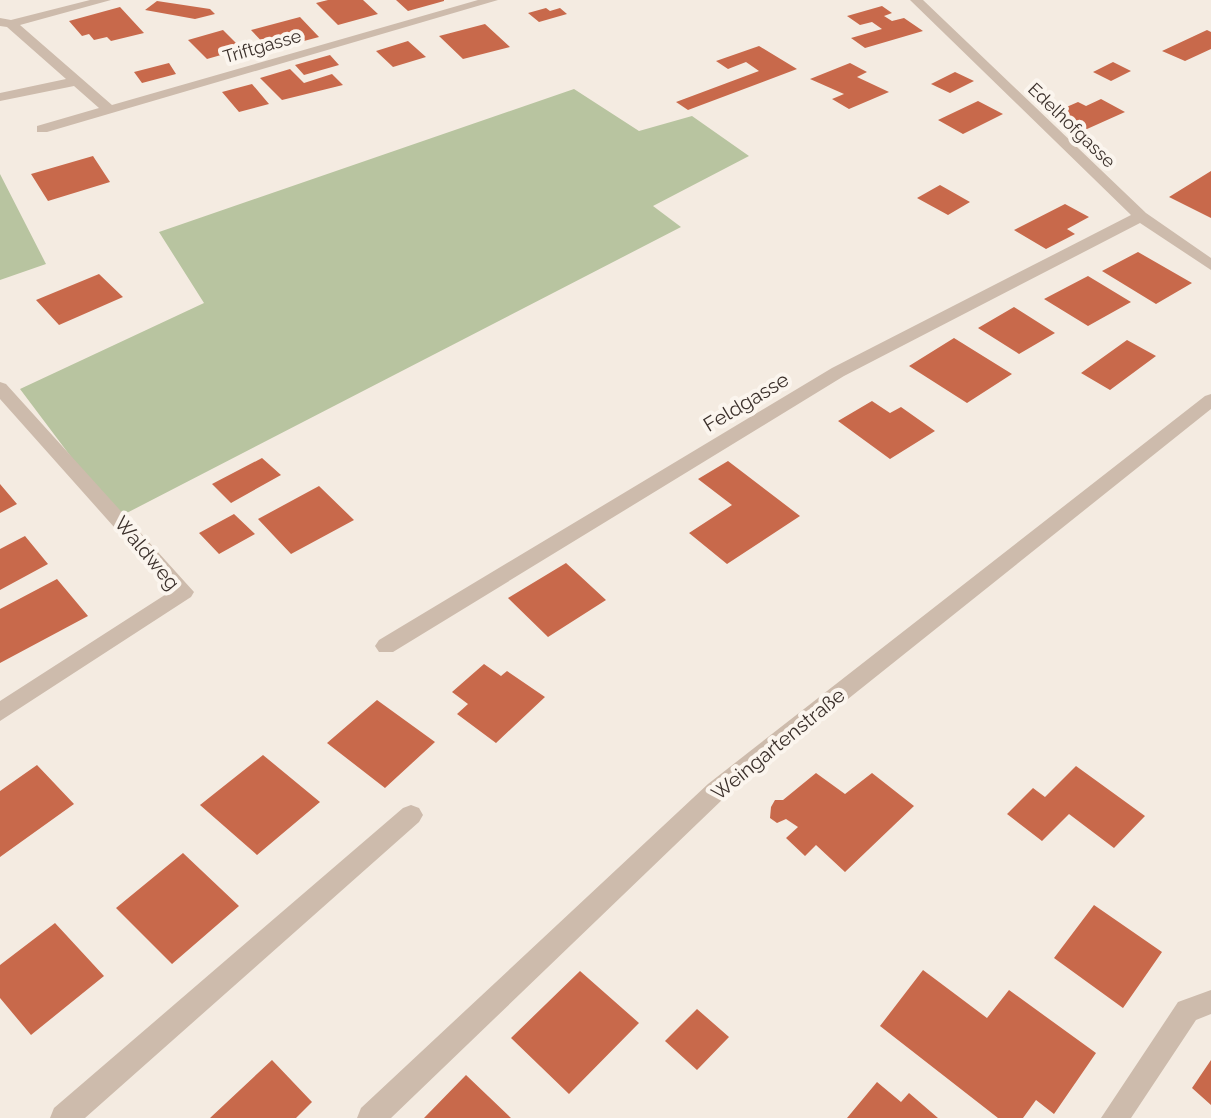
<svg xmlns="http://www.w3.org/2000/svg" width="1211" height="1118" font-family="Raleway,sans-serif">
  <style>
    .green { fill: #b8c4a0 }
    .building { fill: #c8694b }
    .lines { fill: none; stroke-linecap: round; stroke-linejoin: round }
    .minor { fill: #cdbbac; fill-rule: evenodd }
    .labels { text-anchor: middle; dominant-baseline: central; stroke-width: 8; stroke-linejoin: round; paint-order: stroke }
    .far-street-label { font-size: 18px; fill: #3b302b; stroke: #fbf5ee }
    .street-label { font-size: 20px; fill: #3b302b; stroke: #fbf5ee }
  </style>
  <rect width="100%" height="100%" fill="#f4ebe1"/>
  <path class="green" d="M574 89 639 131 692 116 749 156 653 206 681 227 117 518 20 389 204 303 159 232Z
    M0 174 46 264 0 280Z"/>
  <path class="building" d="M328 0H363L378 14 338 25 316 3Z
    M396 0H444V1L408 11Z
    M157 1 210 9 215 14 195 19 145 10Z
    M882 6 892 13 884 16 892 21 904 18 923 31 865 48 851 38 882 29 872 22 860 25 847 16Z
    M120 7 144 33 111 41 107 37 94 40 89 34 82 36 69 21Z
    M546 8 550 11 560 8 567 14 539 22 528 13Z
    M300 17 319 37 270 50 251 30Z
    M485 24 510 47 463 59 439 36Z
    M223 30 242 49 207 59 188 40Z
    M1207 30 1211 32V49L1185 61 1162 51Z
    M408 41 426 57 393 67 376 51Z
    M759 46 797 69 688 110 676 102 759 71 746 62 728 69 716 61Z
    M330 55 339 65 304 75 295 65Z
    M1113 62 1131 71 1111 81 1093 72Z
    M169 63 176 74 142 83 134 72Z
    M850 63 867 72 857 77 889 92 849 109 832 99 844 94 810 79Z
    M290 69 304 83 332 74 343 85 282 100 260 78Z
    M955 72 974 81 950 93 931 84Z
    M252 84 269 104 239 112 222 92Z
    M1101 99 1125 112 1087 129 1055 112 1078 102 1086 106Z
    M978 101 1003 114 963 134 938 120Z
    M93 156 110 182 48 201 31 174Z
    M1211 171V218L1169 197Z
    M940 185 970 202 948 215 917 198Z
    M1065 204 1089 217 1067 229 1075 234 1046 249 1014 230Z
    M1138 252 1192 283 1156 304 1102 271Z
    M99 274 123 297 59 325 36 300Z
    M1088 276 1131 302 1088 326 1044 299Z
    M1014 307 1055 333 1019 354 978 328Z
    M954 338 1012 374 967 403 909 366Z
    M1127 340 1156 356 1110 390 1081 373Z
    M872 401 890 413 901 407 935 431 890 459 838 421Z
    M262 458 281 475 231 503 212 484Z
    M728 461 800 516 727 564 689 533 732 505 698 479Z
    M0 484 17 504 0 513Z
    M319 486 354 520 291 554 258 519Z
    M234 514 255 534 219 554 199 533Z
    M25 536 48 564 0 590V549Z
    M566 563 606 600 548 637 508 598Z
    M57 579 88 616 0 663V609Z
    M484 664 501 676 507 671 545 697 496 743 457 714 468 704 452 692Z
    M377 700 435 742 385 788 327 743Z
    M263 755 320 802 257 855 200 805Z
    M37 765 74 804 0 857V791Z
    M1076 766 1145 816 1114 848 1069 814 1042 841 1007 814 1033 788 1045 797Z
    M816 773 845 794 872 773 914 806 845 872 816 845 805 856 786 838 798 827 786 819 777 823 770 818 771 807 775 800H783Z
    M183 853 239 906 172 964 116 908Z
    M1094 905 1162 952 1123 1008 1054 958Z
    M55 923 104 976 31 1035 0 998V965Z
    M923 970 987 1018 1009 990 1096 1053 1054 1114 1036 1100 1023 1118H998L880 1026Z
    M580 971 639 1023 569 1094 511 1038Z
    M697 1009 729 1037 697 1070 665 1041Z
    M272 1060 312 1102 296 1118H210Z
    M1211 1060V1105L1192 1088Z
    M466 1075 511 1118H424Z
    M877 1082 901 1102 909 1093 938 1118H847Z"/>
  <g class="lines">
    <path class="minor" d="M90 0H111L20 25 112 105 478 0H498L47 132H37V126L99 108 74 86 0 101V93L66 79 7 27 0 26V18L11 20Z
      M910 0H923L1146 213 1211 258V270L1140 223 844 376 393 652H379L375 646 379 640 832 368 1131 215Z
      M0 382 6 384 194 592 191 597 0 721V701L171 591 0 399Z
      M1211 394V409L724 798 391 1118H357L361 1108 708 784 1205 396Z
      M411 805 419 808 423 815 419 822 85 1118H50L54 1108 403 808Z
      M1211 990V1014L1196 1020 1131 1118H1101L1178 1002Z"/>
  </g>
  <g class="labels">
    <g class="far-street-label">
      <text transform="translate(262 46) rotate(-16)">Triftgasse</text>
      <text transform="translate(1072 125) rotate(44)">Edelhofgasse</text>
    </g>
    <g class="street-label">
      <text transform="translate(746 402) rotate(-31)">Feldgasse</text>
      <text transform="translate(147 553) rotate(50)">Waldweg</text>
      <text transform="translate(778 744) rotate(-39)">Weingartenstraße</text>
    </g>
  </g>
</svg>
